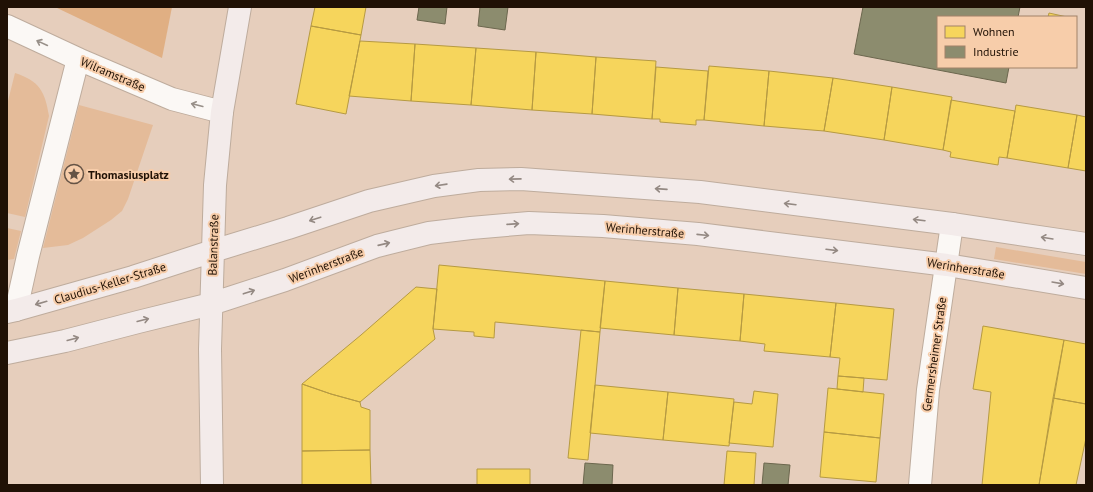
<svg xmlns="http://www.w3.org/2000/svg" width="1093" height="492" font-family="'PT Sans',sans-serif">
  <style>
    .green { fill: #e4bb99 }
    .forest { fill: #e0af83 }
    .homes { fill: #f6d55c; stroke: #b69a42 }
    .industry { fill: #8c8c6e; stroke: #6c674e }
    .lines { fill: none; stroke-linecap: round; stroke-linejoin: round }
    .street-casing { stroke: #beac9d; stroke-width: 24 }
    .secondary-casing { stroke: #beac9d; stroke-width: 24 }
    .street { stroke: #fbf8f5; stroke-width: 22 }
    .secondary { stroke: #f3ebea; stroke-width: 22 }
    .oneway { stroke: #989089 }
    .oneway2 { stroke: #948983 }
    .labels { text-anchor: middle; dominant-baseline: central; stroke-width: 4; stroke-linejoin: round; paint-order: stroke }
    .street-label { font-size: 12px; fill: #201105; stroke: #f7cdaa }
    .poi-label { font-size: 12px; font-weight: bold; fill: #201105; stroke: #f7cdaa; text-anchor: start }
  </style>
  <rect width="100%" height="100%" fill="#e6cebc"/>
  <path class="green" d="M15 73C40 81 45 92 49 116L25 217 7 213V105Z
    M79 105 153 125 128 199 122 211 111 220 83 238 68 245 43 248Z
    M7 228 21 231 14 259 7 260Z
    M996 247 1086 262V274L994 259Z"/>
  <path class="forest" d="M55 7H172L162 58Z"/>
  <path class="homes" d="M315 7H366L361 35 311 26Z
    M1049 13 1067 17H1048Z
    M311 26 361 35 346 114 296 104Z
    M360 41 415 44 411 101 349 96Z
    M415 44 476 48 471 105 411 101Z
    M476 48 536 52 532 110 471 105Z
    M536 52 596 57 592 114 532 110Z
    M596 57 656 61 652 119 592 114Z
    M709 66 769 71 764 126 704 120Z
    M656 67 708 71 704 120H696V125L660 122V119H652Z
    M769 71 833 78 824 131 764 126Z
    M833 78 892 87 884 140 824 131Z
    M892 87 952 97 943 150 884 140Z
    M951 100 1015 111 1007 158 999 157 998 165 950 157 951 152 943 150Z
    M1016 105 1077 115 1068 168 1007 158Z
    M1077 115 1086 117V171L1068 168Z
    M439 265 605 281 600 332 495 322 494 338 474 336V332L433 329Z
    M605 281 678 288 674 335 600 328Z
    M416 287 437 289 433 329 435 339 360 402 331 394 302 384 361 335Z
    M678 288 744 294 740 341 674 335Z
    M744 294 836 303 830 357 764 351 765 344 740 341Z
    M836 303 894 309 887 380 838 376 840 358 830 357Z
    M983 326 1064 340 1039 485H982L991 392 973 389Z
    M581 330 600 332 588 460 568 458Z
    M1064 340 1086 344V404L1053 398Z
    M838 376 864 378 863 392 837 389Z
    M302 384 331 394 360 402 361 407 370 410V450L302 451Z
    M595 385 668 392 663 440 590 433Z
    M828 388 884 394 880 438 824 432Z
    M754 391 778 394 773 447 729 443 734 402 752 404Z
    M668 392 734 399 729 446 663 440Z
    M1053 398 1086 404V438L1076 485H1039Z
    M824 432 880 438 876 482 820 477Z
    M370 450 371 485H302V451Z
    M727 451 756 453 754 485H724Z
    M477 469H530V485H477Z"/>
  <path class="industry" d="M419 7H447L445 24 417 20Z
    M480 7H508L505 30 478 26Z
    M863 7H1020L1018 17H938V67H1009L1006 83 854 54Z
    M585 463 613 465 612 485H583Z
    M764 463 790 465 788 485H762Z"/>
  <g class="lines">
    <defs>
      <path id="street" d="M7 26 78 59 172 99 222 112
        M16 310 28 256 78 59
        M920 485 928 390 952 224"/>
      <path id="secondary" d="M7 312 16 310 133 277 213 251 288 228 369 201 434 186 479 180 521 179 700 192 952 224 1086 244
        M7 353 65 341 138 322 211 304 285 280 377 246 429 233 471 228 529 223 603 226 698 234 947 265 1086 288
        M212 485 210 349 215 185 222 112 240 7"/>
    </defs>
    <use href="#street" class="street-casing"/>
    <use href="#secondary" class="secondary-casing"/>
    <use href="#street" class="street"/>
    <use href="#secondary" class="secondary"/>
  </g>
  <defs><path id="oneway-shaft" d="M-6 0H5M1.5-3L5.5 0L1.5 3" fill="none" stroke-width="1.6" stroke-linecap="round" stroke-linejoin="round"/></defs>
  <g class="oneway">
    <use href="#oneway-shaft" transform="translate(42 43) rotate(-155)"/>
    <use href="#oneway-shaft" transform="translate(197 105) rotate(-166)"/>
  </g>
  <g class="oneway2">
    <use href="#oneway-shaft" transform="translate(515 179) rotate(179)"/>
    <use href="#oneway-shaft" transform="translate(441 185) rotate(172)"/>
    <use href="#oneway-shaft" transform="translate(661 189) rotate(-176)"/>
    <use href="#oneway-shaft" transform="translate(790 204) rotate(-173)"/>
    <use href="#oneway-shaft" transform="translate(315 219) rotate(162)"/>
    <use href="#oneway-shaft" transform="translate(919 220) rotate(-173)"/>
    <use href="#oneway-shaft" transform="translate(513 224) rotate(-4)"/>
    <use href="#oneway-shaft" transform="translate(703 235) rotate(6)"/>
    <use href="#oneway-shaft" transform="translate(1047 238) rotate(-171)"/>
    <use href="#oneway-shaft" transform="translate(384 244) rotate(-13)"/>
    <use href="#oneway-shaft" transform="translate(832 250) rotate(7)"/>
    <use href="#oneway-shaft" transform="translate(1058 283) rotate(10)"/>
    <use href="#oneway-shaft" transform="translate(249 292) rotate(-18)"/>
    <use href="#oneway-shaft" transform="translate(41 303) rotate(164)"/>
    <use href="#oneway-shaft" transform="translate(143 320) rotate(-14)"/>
    <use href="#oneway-shaft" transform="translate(73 339) rotate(-15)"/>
  </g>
  <defs>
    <symbol id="sight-ring" viewBox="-11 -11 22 22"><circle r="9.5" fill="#f7cdaa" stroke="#655345" stroke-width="1.5"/><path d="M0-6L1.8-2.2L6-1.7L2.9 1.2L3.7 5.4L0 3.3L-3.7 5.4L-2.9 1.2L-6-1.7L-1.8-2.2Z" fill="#655345"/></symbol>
  </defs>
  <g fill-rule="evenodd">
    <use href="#sight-ring" x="63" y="163" width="22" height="22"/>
  </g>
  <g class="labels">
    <g class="street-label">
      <text transform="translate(113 74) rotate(23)">Wilramstraße</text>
      <text transform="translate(645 230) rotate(5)">Werinherstraße</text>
      <text transform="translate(213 245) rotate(-88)">Balanstraße</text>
      <text transform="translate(326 265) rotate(-21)">Werinherstraße</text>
      <text transform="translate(966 268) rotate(9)">Werinherstraße</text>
      <text transform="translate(110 283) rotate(-17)">Claudius-Keller-Straße</text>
      <text transform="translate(934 354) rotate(-82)">Germersheimer Straße</text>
    </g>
    <g class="poi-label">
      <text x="88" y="174">Thomasiusplatz</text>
    </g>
  </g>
  <rect width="1093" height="492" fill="none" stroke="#201105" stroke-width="16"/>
  <rect x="937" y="16" width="140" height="52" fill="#f7cdaa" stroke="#a18268"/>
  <rect x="945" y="26" width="20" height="12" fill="#f6d55c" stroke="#a18268"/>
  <text x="973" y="36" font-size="12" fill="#201105">Wohnen</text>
  <rect x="945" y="46" width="20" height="12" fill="#8c8c6e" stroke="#a18268"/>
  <text x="973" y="56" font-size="12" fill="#201105">Industrie</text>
</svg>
